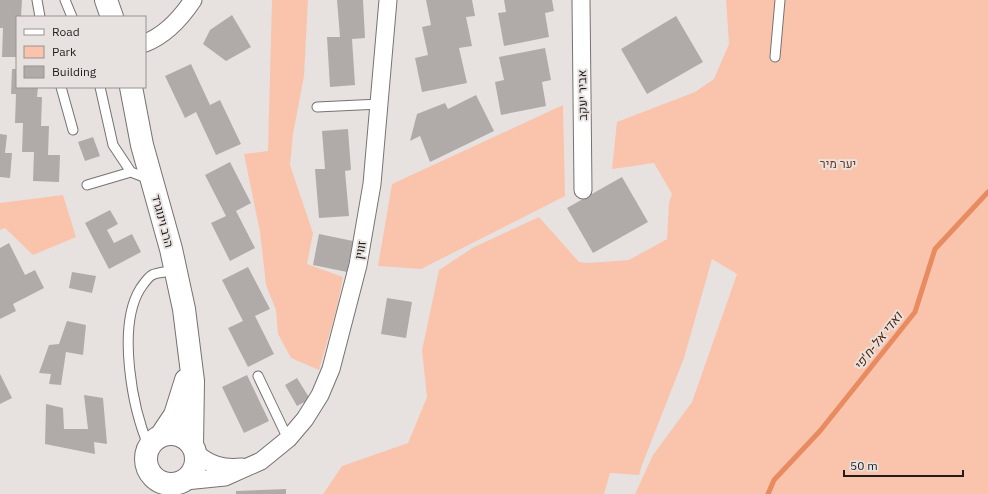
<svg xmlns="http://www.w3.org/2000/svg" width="988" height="494" font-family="'IBM Plex Sans',Heebo,sans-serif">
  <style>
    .green { fill: #fac4ac }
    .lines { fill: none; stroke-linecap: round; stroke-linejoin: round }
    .stream { stroke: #e88b60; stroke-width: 5 }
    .building { fill: #b0aba9 }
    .service-casing { stroke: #777270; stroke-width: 11 }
    .minor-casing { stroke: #777270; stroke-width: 19 }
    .tertiary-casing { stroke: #777270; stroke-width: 24 }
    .service { stroke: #fff; stroke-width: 9 }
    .minor { stroke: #fff; stroke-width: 17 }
    .tertiary { stroke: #fff; stroke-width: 22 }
    .labels { text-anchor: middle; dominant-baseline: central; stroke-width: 4; stroke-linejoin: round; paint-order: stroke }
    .street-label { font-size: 12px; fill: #201e1d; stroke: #e7e2e0 }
    .park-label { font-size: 12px; fill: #74381a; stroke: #e7e2e0 }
    .water-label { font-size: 13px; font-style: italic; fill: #5b2100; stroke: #e7e2e0 }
  </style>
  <rect width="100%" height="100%" fill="#e7e2e0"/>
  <path class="green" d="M272 0H308L304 76 293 134 290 165 313 233 307 264 343 277 337 307 319 370 291 358 278 334 276 310 266 285 260 232 244 154 268 151Z
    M726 0H988V494H635L653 455 692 402 737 274 712 259 684 358 642 465 639 475 610 473 604 494H323L342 466 408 443 427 397 422 350 439 270 474 247 539 217 579 262 588 263 629 260 667 239 669 203 672 194 654 163 612 169 617 122 695 92 714 79 729 44Z
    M563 105 565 196 421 269 378 266 392 184Z
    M63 195 76 237 33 255 5 228 0 230V203Z"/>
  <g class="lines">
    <path class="stream" d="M768 494 774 480 820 431 915 312 935 249 988 192"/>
  </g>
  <path class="building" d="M0 0H22L21 17H17V57H2L3 28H0Z
    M337 0H363L365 38 352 39 355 85 330 87 327 37H340Z
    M426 0H472L475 16 466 17 472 46 459 48 467 83 422 92 415 58 428 55 422 27 431 25Z
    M504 0H552L554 11 545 13 549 37 504 46 498 13 506 12Z
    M232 15 251 47 226 61 203 44 210 30Z
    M676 16 703 62 647 94 621 49Z
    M545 48 551 80 542 82 546 106 501 115 495 82 504 80 499 57Z
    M191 64 210 105 220 100 241 144 216 155 196 112 185 118 165 76Z
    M12 69H17V87H38L37 97H42L41 126H49L48 155H60L59 182 33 181 34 152H22L23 123H15L16 94H11Z
    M476 95 494 131 430 162 420 136 410 141 417 114 445 103 448 109Z
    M348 129 351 170 345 171 349 216 319 218 315 169H325L322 131Z
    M0 134 7 135 5 153H12L10 178 0 177Z
    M93 137 100 156 85 161 78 142Z
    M230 162 251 203 236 211 255 248 230 261 211 223 226 216 205 175Z
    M622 177 648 222 593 253 567 208Z
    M110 210 118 224 107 230 114 243 132 234 141 252 109 269 85 223Z
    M319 234 353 241 347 272 313 265Z
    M9 243 25 275 35 270 44 288 13 304 16 311 0 319V248Z
    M248 267 270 309 255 316 274 354 248 367 228 328 243 321 222 280Z
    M72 272 96 276 92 293 69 288Z
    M387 298 412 302 406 338 381 334Z
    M67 321 86 325 83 355 66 352 61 385 49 384 51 374 39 373 49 345 59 344Z
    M0 374 12 398 0 404Z
    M247 375 269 421 244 433 222 387Z
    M297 378 310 399 297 406 285 385Z
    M84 395 103 398 107 444 94 442 95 454 45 444 46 404 63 408 64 429H88Z
    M286 489V494H236V491Z"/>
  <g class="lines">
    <defs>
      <path id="service" d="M37 0 40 17
        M65 0 72 17
        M775 57 780 0
        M61 87 73 130
        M100 87 113 145 131 172 149 179
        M317 107 380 104
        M87 185 131 172
        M258 376 288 439
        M149 447C132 408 117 327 140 289 143 285 147 278 152 275 158 272 169 272 176 270"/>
      <path id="minor" d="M581 0 583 190
        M145 43C166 35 181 18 193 0
        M195 452C209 465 223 469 242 467
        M185 481 225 477 261 461 288 439 305 419 320 395 331 369 358 265 372 184 388 0"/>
      <path id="tertiary" d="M106 0 112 17
        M131 87 142 145 171 249 184 309 193 381 192 445
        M146 459a25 25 0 1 1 50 0a25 25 0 1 1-50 0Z
        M161 436 175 415 186 380"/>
    </defs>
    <use href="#service" class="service-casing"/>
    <use href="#minor" class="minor-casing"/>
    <use href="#tertiary" class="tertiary-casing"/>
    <use href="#service" class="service"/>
    <use href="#minor" class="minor"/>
    <use href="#tertiary" class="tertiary"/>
  </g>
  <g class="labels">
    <g class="street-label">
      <text transform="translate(582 95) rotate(-91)">אביר יעקב</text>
      <text transform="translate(163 221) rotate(75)">הרב וינוגרד</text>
      <text transform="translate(360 250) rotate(-80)">זווין</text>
    </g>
    <g class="park-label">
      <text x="838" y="163">יער מיר</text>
    </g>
    <g class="water-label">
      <text transform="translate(878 341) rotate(-52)">ואדי אל-ח'פי</text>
    </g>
  </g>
  <rect x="16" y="16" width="130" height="72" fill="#e7e2e0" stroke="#979492"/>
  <rect x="24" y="29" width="20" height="6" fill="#ffffff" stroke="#979492"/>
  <text x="52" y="36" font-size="12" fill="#201e1d">Road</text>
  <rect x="24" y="46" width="20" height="12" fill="#fac4ac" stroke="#979492"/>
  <text x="52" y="56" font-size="12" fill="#201e1d">Park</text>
  <rect x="24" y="66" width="20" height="12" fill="#b0aba9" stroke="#979492"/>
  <text x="52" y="76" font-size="12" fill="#201e1d">Building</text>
  <path d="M844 470v6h119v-6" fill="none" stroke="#201e1d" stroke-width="2"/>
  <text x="850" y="470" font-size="12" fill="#201e1d" stroke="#e7e2e0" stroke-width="3" paint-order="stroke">50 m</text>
</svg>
